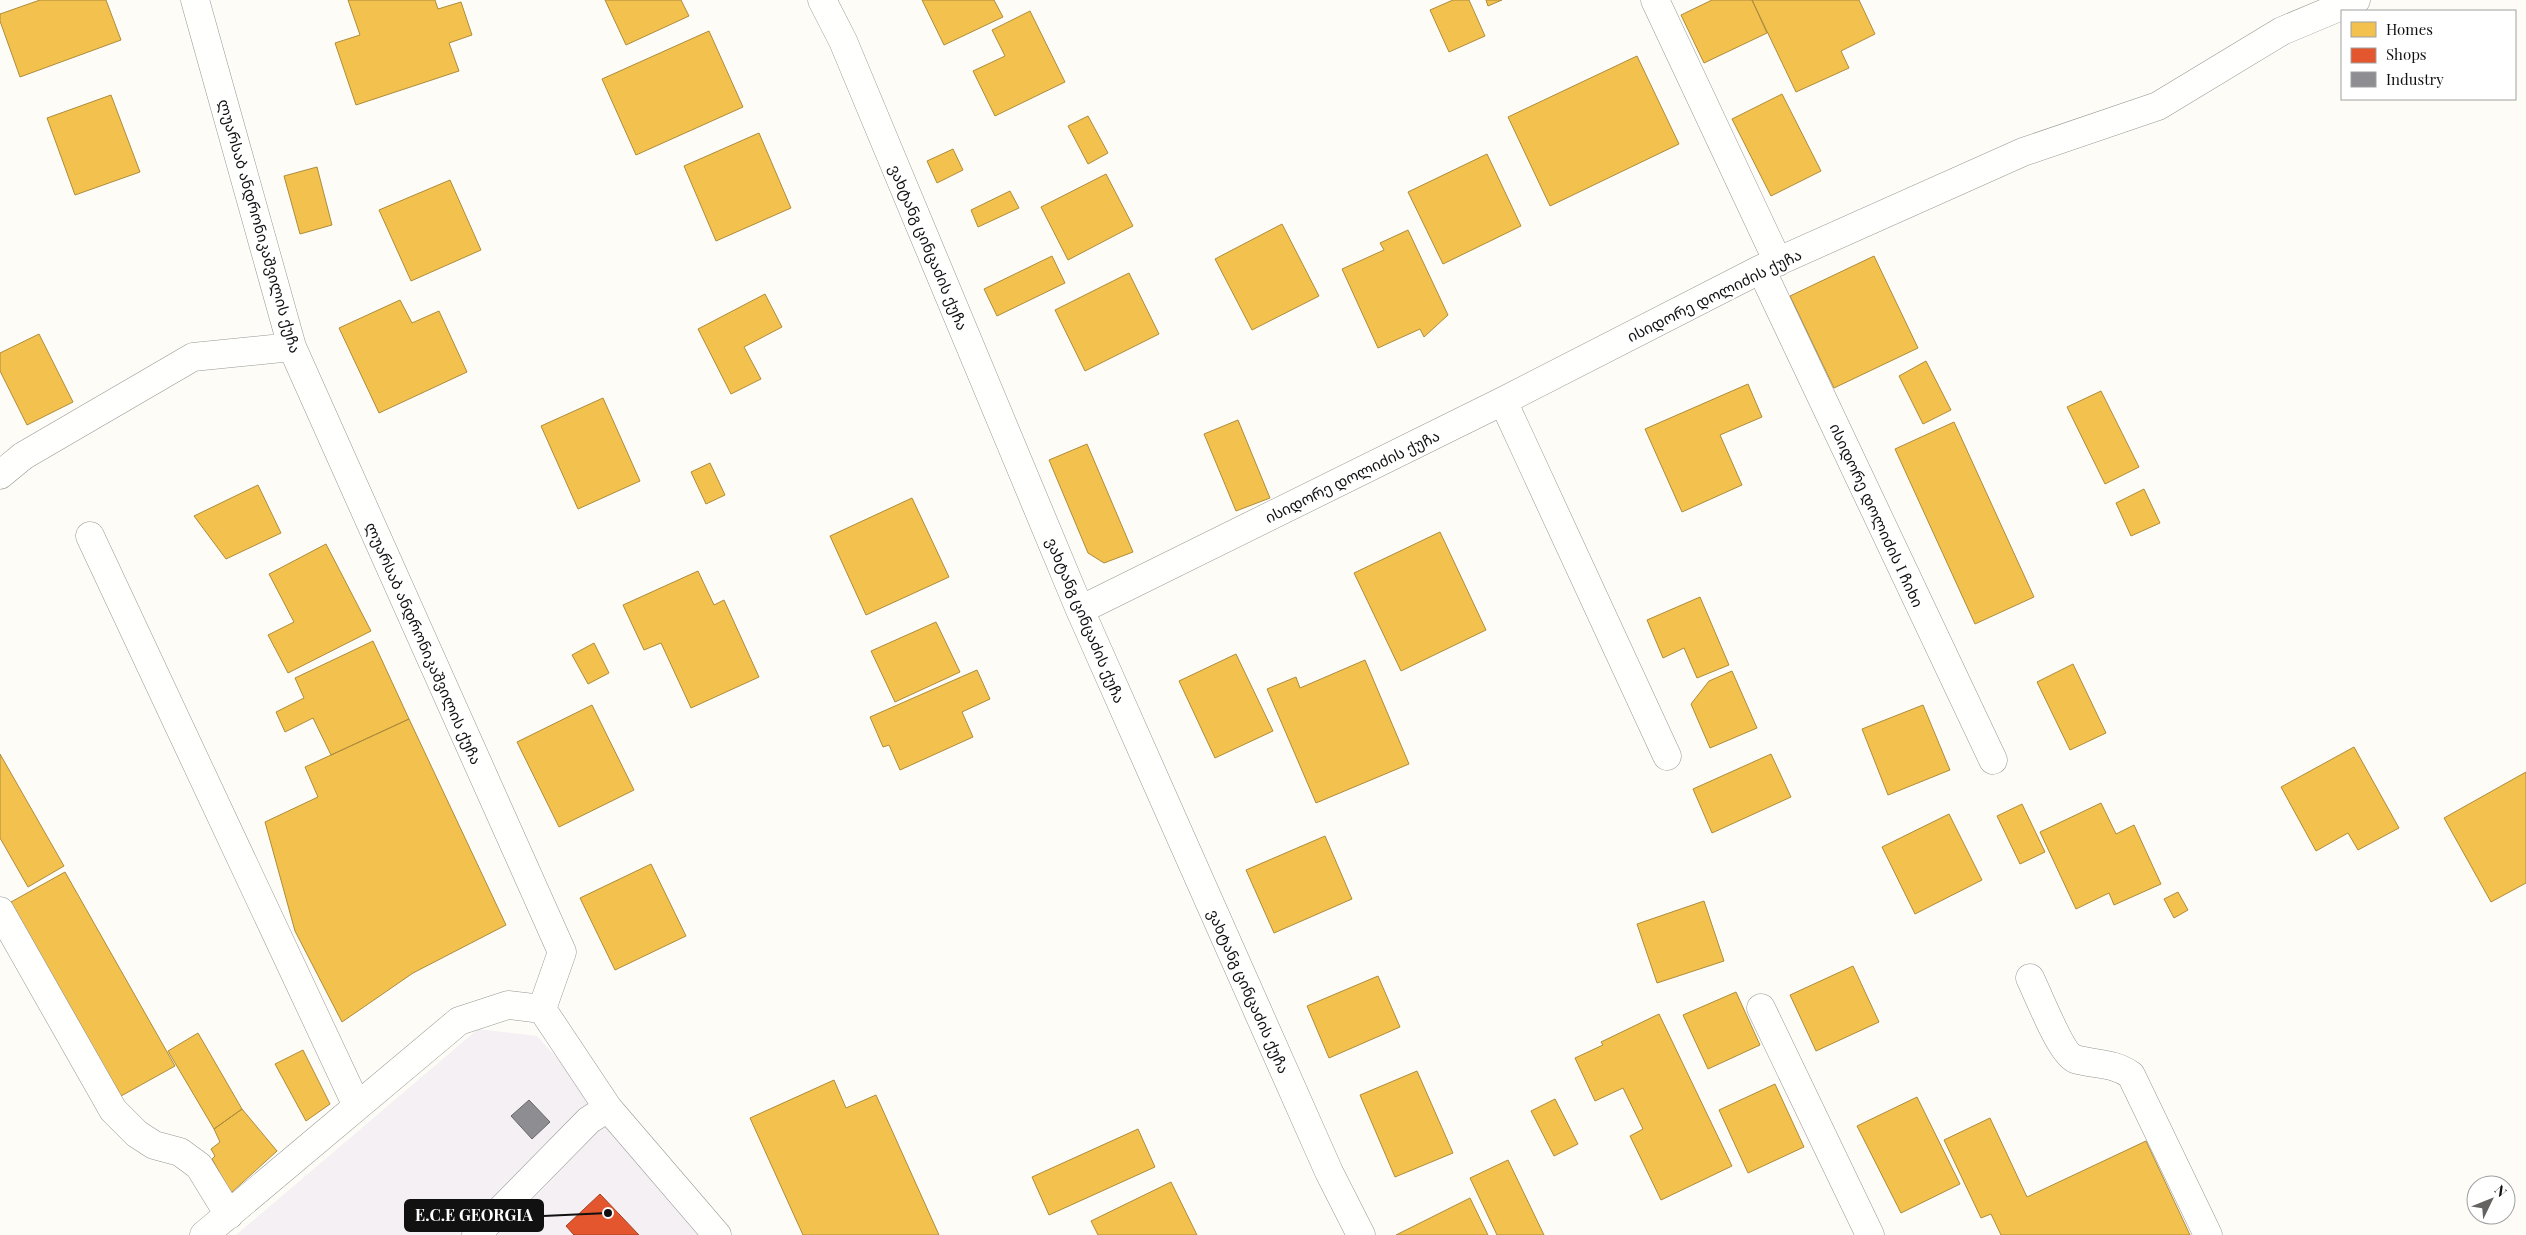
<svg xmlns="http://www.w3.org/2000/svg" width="2526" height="1235" font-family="'Playfair Display','Noto Sans Georgian',serif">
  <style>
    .industrial { fill: #f5f0f3 }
    .homes { fill: #f2c14e; stroke: #ae8c3c }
    .shops { fill: #e4572e; stroke: #a54225 }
    .industry { fill: #8d8d92; stroke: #68686b }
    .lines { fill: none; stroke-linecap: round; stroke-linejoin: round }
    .minor-casing { stroke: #979795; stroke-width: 29 }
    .minor { stroke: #fffffe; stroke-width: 28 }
    .labels { text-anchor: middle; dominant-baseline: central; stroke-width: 5; stroke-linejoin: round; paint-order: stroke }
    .street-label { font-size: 15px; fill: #111; stroke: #fff }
    .leader { fill: none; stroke: #111; stroke-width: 2 }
    .callout-dot { fill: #111; stroke: #fff; stroke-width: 2 }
    .callout { fill: #111; stroke: #111; stroke-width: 2 }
    .callout-label { font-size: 16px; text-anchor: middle; font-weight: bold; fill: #fff }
  </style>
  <rect width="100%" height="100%" fill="#fdfcf7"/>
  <path class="industrial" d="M478 1029 537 1036 715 1235H236Z"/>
  <path class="homes" d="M40 0H106L121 40 20 77 0 21V14Z
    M348 0H435L438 9 461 2 472 35 449 43 459 71 356 105 335 43 360 35Z
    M605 0H681L689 16 626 45Z
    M922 0H994L1003 17 944 45Z
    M1453 0H1469L1485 36 1449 52 1430 10Z
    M1486 0H1502L1488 6Z
    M1712 0H1752L1767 33 1704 63 1681 15Z
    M1752 0H1859L1875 34 1841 51 1849 68 1796 92Z
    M1030 11 1065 82 995 116 973 71 1005 56 992 30Z
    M709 31 743 107 636 155 602 79Z
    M1637 56 1679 144 1550 206 1508 117Z
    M1782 94 1821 171 1771 196 1732 119Z
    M111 95 140 172 75 195 47 118Z
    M1088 116 1108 153 1088 164 1068 126Z
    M759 133 791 208 716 241 684 166Z
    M953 149 963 170 937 183 927 161Z
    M1487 154 1521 226 1443 264 1408 192Z
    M317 167 332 225 300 234 284 176Z
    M1106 174 1133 226 1068 260 1041 207Z
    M450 180 481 250 411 281 379 210Z
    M1010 191 1019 208 978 227 971 210Z
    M1282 224 1319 296 1252 330 1215 259Z
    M1408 230 1448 315 1424 337 1420 329 1378 348 1342 269 1384 250 1380 243Z
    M1052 256 1065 283 997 316 984 289Z
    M1874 256 1918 348 1834 388 1790 296Z
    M1129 273 1159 334 1085 371 1055 310Z
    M765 294 782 327 744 347 761 379 731 394 698 329Z
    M400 300 412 323 439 311 467 372 379 413 339 328Z
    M39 334 73 402 27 425 0 371V353Z
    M1926 361 1951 410 1923 424 1899 376Z
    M1748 384 1762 417 1720 435 1742 485 1682 512 1645 429Z
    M2101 391 2139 467 2105 484 2067 407Z
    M603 398 640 481 578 509 541 426Z
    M1238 420 1270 498 1236 511 1204 434Z
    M1954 422 2034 597 1975 624 1895 449Z
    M1087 444 1133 552 1104 563 1088 553 1049 460Z
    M710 463 725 495 706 504 691 472Z
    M258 485 281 533 226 559 194 516Z
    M2144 489 2160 523 2131 536 2116 503Z
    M912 498 949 577 866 615 830 536Z
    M1440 532 1486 630 1401 671 1354 573Z
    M326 544 371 631 288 673 268 635 294 622 269 574Z
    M698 571 714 605 724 600 759 677 691 708 661 643 644 650 623 605Z
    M1700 597 1729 665 1697 678 1684 648 1663 658 1647 620Z
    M936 622 960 672 895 702 871 651Z
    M373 641 409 719 331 755 313 718 285 732 276 712 304 698 295 678Z
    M594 643 609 673 588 684 572 655Z
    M1236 654 1273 731 1215 758 1179 681Z
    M1365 660 1409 764 1316 803 1267 689 1296 677 1300 688Z
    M2073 664 2106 733 2070 750 2037 682Z
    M977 670 990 699 962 712 973 737 900 770 889 745 883 747 870 717Z
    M1732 671 1757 728 1710 748 1691 704 1709 681Z
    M592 705 634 790 559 827 517 742Z
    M1923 705 1950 770 1888 795 1862 729Z
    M409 719 506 925 413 973 342 1022 295 931 265 822 318 797 305 767Z
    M2354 747 2399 828 2358 850 2348 833 2316 851 2281 787Z
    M0 754 64 866 28 887 0 838Z
    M1771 754 1791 797 1712 833 1693 789Z
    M2526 772V883L2491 902 2444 818Z
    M2101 803 2116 834 2134 825 2161 884 2114 905 2109 893 2076 909 2040 832Z
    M2022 804 2045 852 2020 864 1997 816Z
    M1949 814 1982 880 1915 914 1882 847Z
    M1325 836 1352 899 1274 933 1246 870Z
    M651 864 686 936 615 970 580 898Z
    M65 872 175 1066 121 1096 11 902Z
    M2178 892 2188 910 2174 918 2164 899Z
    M1704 901 1724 961 1657 983 1637 924Z
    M1853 966 1879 1022 1816 1051 1790 995Z
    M1378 976 1400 1027 1329 1058 1307 1006Z
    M1736 992 1760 1045 1708 1069 1683 1015Z
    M1659 1014 1732 1166 1661 1200 1630 1136 1643 1129 1623 1088 1595 1101 1575 1058 1603 1045 1601 1042Z
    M198 1033 242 1109 214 1129 168 1051Z
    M303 1050 330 1104 306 1121 275 1064Z
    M1417 1071 1453 1153 1395 1177 1360 1095Z
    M834 1080 846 1108 876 1095 939 1235H803L750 1118Z
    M1775 1084 1804 1147 1748 1173 1719 1110Z
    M1917 1097 1960 1184 1901 1213 1857 1126Z
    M1555 1099 1578 1144 1554 1156 1531 1111Z
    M242 1109 277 1151 231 1193 212 1159 215 1156 211 1149 220 1142 214 1129Z
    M1990 1118 2027 1197 2146 1141 2190 1235H2001L1991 1214 1981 1218 1944 1140Z
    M1138 1129 1155 1167 1049 1215 1032 1177Z
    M1508 1160 1544 1235H1497L1470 1178Z
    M1171 1182 1197 1235H1098L1091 1221Z
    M1470 1198 1488 1235H1396Z"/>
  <path class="shops" d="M600 1194 639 1235H574L566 1226Z"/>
  <path class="industry" d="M529 1100 550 1122 532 1139 511 1116Z"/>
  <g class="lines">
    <defs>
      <path id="minor" d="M195 0 292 347 562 952 542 1009 608 1108 717 1235
        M822 0 843 41 1080 610 1329 1172 1361 1235
        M1655 0 1778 262
        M1761 269 1993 760
        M1503 401 1667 756
        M0 475 23 456 193 357 292 347
        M90 536 357 1106
        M1080 610 1503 401 1761 269 2023 152 2158 106 2282 31 2356 0
        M0 911 113 1110 137 1134 154 1145 180 1152 199 1166 229 1215
        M2030 978C2038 994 2061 1054 2075 1059 2095 1065 2113 1062 2131 1075L2208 1235
        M1761 1008 1870 1235
        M204 1235 459 1021 508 1005 542 1009
        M476 1235 589 1120 608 1108"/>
    </defs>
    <use href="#minor" class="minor-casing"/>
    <use href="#minor" class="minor"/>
  </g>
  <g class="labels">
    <g class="street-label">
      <text transform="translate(260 226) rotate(74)">ლუარსაბ ანდრონიკაშვილის ქუჩა</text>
      <text transform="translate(929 247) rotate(67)">ვახტანგ ცინცაძის ქუჩა</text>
      <text transform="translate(1714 295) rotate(-26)">ისიდორე დოლიძის ქუჩა</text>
      <text transform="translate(1352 476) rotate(-26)">ისიდორე დოლიძის ქუჩა</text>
      <text transform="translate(1877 515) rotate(65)">ისიდორე დოლიძის I ჩიხი</text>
      <text transform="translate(1086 620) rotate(67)">ვახტანგ ცინცაძის ქუჩა</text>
      <text transform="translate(424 643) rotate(66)">ლუარსაბ ანდრონიკაშვილის ქუჩა</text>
      <text transform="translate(1249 991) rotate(66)">ვახტანგ ცინცაძის ქუჩა</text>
    </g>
  </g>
  <path class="leader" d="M608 1213L543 1216"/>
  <circle class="callout-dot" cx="608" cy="1213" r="5"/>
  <rect class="callout" x="405" y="1200" width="138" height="31" rx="5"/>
  <g class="callout-label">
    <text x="474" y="1221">E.C.E GEORGIA</text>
  </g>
  <rect x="2341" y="10" width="175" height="90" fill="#ffffff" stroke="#a0a0a0"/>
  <rect x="2351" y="22" width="25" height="15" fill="#f2c14e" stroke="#a0a0a0"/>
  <text x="2386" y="35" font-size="15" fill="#111111">Homes</text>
  <rect x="2351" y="48" width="25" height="15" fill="#e4572e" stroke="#a0a0a0"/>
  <text x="2386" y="60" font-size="15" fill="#111111">Shops</text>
  <rect x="2351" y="72" width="25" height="15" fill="#8d8d92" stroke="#a0a0a0"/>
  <text x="2386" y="85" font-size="15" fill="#111111">Industry</text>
  <g transform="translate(2491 1200) rotate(47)"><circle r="24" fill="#ffffff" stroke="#a0a0a0"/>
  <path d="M0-4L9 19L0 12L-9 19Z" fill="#646362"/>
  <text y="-8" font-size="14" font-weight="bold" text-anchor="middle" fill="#111111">N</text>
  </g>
</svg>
